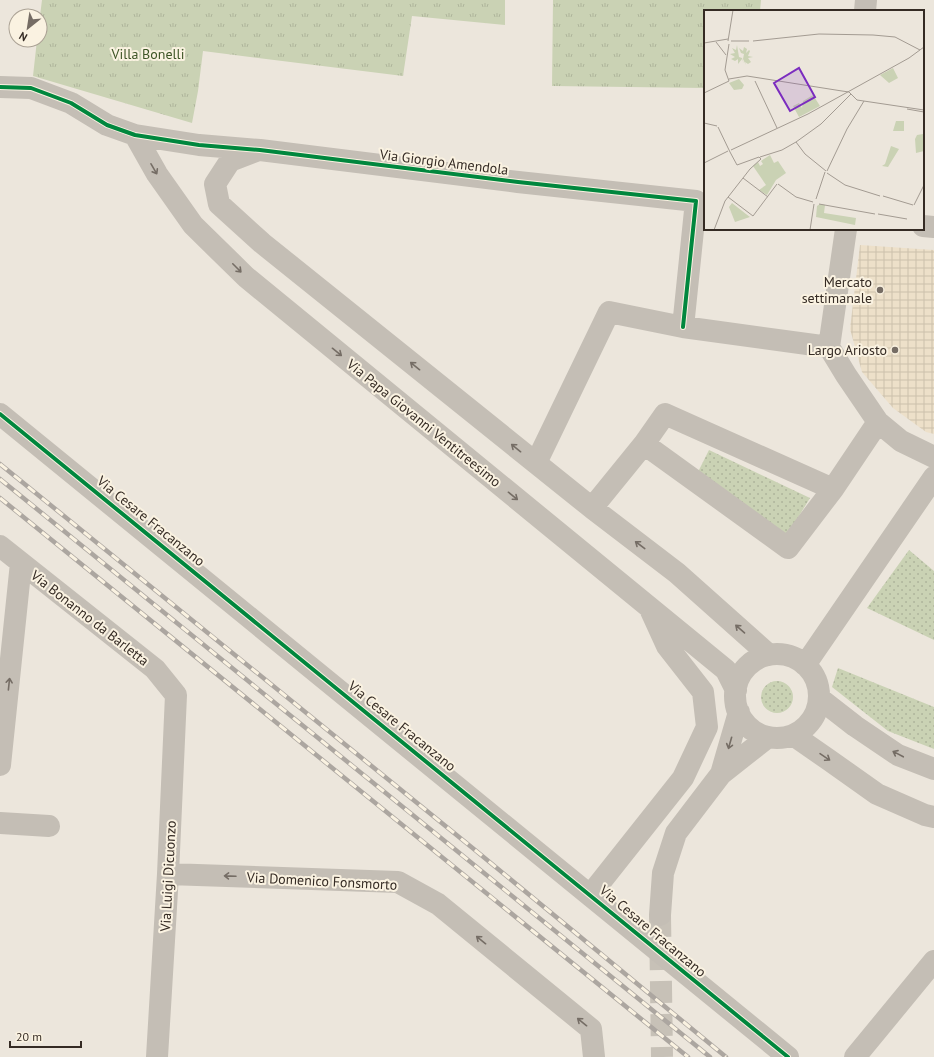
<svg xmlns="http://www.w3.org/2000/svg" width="934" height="1057" font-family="'PT Sans',sans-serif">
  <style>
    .grass { fill: url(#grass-tufts) }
    .garden { fill: url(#garden-dots) }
    .plaza { fill: url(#plaza-grid) }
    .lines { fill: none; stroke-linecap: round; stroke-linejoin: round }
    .minor-tunnel { stroke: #c7c1b7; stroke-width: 22; stroke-dasharray: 22 11; stroke-linecap: butt }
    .minor { stroke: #c4beb5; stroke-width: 22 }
    .rail-casing { stroke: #aca6a0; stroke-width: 4.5 }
    .rail { stroke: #faf2e1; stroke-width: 3; stroke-dasharray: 9; stroke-linecap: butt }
    .cycleway-casing { stroke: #faf2e1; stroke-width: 6 }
    .cycleway { stroke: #00873e; stroke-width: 4 }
    .oneway { stroke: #756d65 }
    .poi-dot { fill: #756c64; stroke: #faf2e1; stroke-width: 1.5 }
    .labels { text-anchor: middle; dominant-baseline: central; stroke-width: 4; stroke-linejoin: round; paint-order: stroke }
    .park-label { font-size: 14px; fill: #3e5526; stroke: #faf2e1 }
    .street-label { font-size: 14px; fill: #352b24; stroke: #faf2e1 }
    .poi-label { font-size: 14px; fill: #352b24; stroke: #faf2e1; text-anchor: end }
    .inset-road { fill: none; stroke: #a39b92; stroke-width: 1 }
    .view { fill: #7b2cbf; fill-opacity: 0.15; stroke: #7b2cbf; stroke-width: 2 }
    .inset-edge { fill: none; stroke: #352b24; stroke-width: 2 }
  </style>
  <defs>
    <pattern id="grass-tufts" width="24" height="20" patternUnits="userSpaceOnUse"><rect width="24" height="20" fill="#cad2b4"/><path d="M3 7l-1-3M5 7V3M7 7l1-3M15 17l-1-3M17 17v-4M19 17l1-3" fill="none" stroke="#aeb49b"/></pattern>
    <pattern id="garden-dots" width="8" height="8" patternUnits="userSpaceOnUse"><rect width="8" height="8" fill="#cad2b4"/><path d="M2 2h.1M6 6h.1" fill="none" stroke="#aeb49b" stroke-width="1.8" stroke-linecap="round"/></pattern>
    <pattern id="plaza-grid" width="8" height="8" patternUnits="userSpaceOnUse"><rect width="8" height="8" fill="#ede0c9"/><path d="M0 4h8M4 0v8" fill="none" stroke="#ccc0ac"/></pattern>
  </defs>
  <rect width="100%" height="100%" fill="#ece6dc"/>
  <path class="grass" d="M42 0H505V25L412 16 403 76 203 51 198 91 192 123 33 76 37 40H40V16Z
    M553 0H761L760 11H705V88L552 86Z"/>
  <path class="garden" d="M709 450 810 498 786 537 697 474Z
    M909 550 934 571V640L867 608Z
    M838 668 934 707V749L888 731 832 687Z
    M761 697a16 16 0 1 1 32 0a16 16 0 1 1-32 0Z"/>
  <path class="plaza" d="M860 245 934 250V434L926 432 893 408 862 372 850 329Z"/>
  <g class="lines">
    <path class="minor-tunnel" d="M660 915 662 1057"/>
    <path class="minor" d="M865 11 866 0
      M0 87 31 88 71 103 107 125 135 135 199 145 260 150 518 182 696 201 683 327
      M135 135 157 174 193 225 246 277 726 670 736 690
      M256 151 230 161 215 184 219 204 262 243 592 508 677 573 769 655
      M923 226 934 227
      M846 229 829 347 846 375 878 422 901 441 934 457
      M0 414C264 627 527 841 788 1057
      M644 444 665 414 833 489
      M536 463 609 312 683 327 829 347
      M592 508 644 444 788 548 833 489 878 422
      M0 546 155 669 176 695 168 874 157 1057
      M735 696a42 42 0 1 1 84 0a42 42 0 1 1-84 0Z
      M805 665 934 477
      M819 698 855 726 898 755 934 769
      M793 735 829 760 877 794 925 815 934 817
      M0 765 21 563
      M721 774 739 712
      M0 823 49 826
      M168 874 398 882 438 904 591 1029 594 1057
      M591 894 683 778 707 727 703 692 667 646 651 611
      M660 915 663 873 676 833 721 774 768 737
      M855 1057 934 961"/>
    <defs>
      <path id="rail" d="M0 464 475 850 726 1057
        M0 479 710 1057
        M0 498 688 1057"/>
    </defs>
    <use href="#rail" class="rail-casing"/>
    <use href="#rail" class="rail"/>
    <defs>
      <path id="cycleway" d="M0 87 31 88 71 103 107 125 135 135 199 145 260 150 518 182 696 201 683 327
        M0 414C264 627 527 841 788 1057"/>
    </defs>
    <use href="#cycleway" class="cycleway-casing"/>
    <use href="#cycleway" class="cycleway"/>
  </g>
  <defs><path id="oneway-shaft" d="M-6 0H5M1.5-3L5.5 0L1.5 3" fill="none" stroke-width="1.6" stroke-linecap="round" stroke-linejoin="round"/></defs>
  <g class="oneway">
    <use href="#oneway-shaft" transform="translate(154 169) rotate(60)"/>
    <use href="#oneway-shaft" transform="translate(237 268) rotate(45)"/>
    <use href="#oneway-shaft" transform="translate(337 352) rotate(39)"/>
    <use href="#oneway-shaft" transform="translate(415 366) rotate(-141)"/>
    <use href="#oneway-shaft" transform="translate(516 448) rotate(-141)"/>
    <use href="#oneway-shaft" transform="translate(513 496) rotate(39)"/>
    <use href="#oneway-shaft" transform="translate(640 545) rotate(-143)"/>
    <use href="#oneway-shaft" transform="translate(740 629) rotate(-139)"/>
    <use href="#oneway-shaft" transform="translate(9 684) rotate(-84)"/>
    <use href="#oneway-shaft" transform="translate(730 743) rotate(106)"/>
    <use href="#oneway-shaft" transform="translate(898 754) rotate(-152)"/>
    <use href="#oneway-shaft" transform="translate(825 757) rotate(34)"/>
    <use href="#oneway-shaft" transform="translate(230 876) rotate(-178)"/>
    <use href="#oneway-shaft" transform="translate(481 940) rotate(-141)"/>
    <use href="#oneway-shaft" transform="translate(582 1022) rotate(-141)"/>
  </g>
  <g class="poi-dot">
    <circle cx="880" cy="290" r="4"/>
    <circle cx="895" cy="350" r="4"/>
  </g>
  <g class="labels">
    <g class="park-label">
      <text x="148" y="54">Villa Bonelli</text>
    </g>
    <g class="street-label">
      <text transform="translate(444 162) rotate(7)">Via Giorgio Amendola</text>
      <text transform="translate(424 423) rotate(39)">Via Papa Giovanni Ventitreesimo</text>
      <text transform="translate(151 521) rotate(39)">Via Cesare Fracanzano</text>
      <text transform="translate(90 618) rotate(38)">Via Bonanno da Barletta</text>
      <text transform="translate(402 726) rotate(39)">Via Cesare Fracanzano</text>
      <text transform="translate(168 876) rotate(-87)">Via Luigi Dicuonzo</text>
      <text transform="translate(322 881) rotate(3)">Via Domenico Fonsmorto</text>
      <text transform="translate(653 931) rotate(40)">Via Cesare Fracanzano</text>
    </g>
    <g class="poi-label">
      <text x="872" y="282">Mercato<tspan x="872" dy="16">settimanale</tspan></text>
      <text x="887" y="350">Largo Ariosto</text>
    </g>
  </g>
  <g transform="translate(704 10)">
    <rect width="220" height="220" fill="#ece6dc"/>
    <path d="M189 58 194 68 185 73 176 65ZM109 85 116 96 95 107 89 96 95 93 98 98 99 91ZM187 136 195 139 184 157 178 156 181 154ZM66 145 70 153 74 151 82 163 72 170 63 185 55 180 62 175 49 156 54 152 56 156 59 154 57 151ZM116 194 121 195 120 203 152 208 151 215 112 207 113 196Z" fill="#cad2b4"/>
    <path d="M33 35 35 47 38 48 40 54 38 49 34 54V49L31 51 27 49 31 47 26 44 31 43 28 38 32 40ZM40 37 43 39 42 43 45 40 46 41 44 46 49 47 44 48 47 52 44 54 41 52 42 55 39 49 40 44 37 43 35 38 39 41ZM35 69 40 75 38 79 30 80 25 73ZM192 111H200V121H189Z" fill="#cad2b4"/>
    <path d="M219 124 220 141 212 143 211 129 213 125ZM28 193 42 204 46 207 31 212 25 197Z" fill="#cad2b4"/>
    <path class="inset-road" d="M24 31 29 0M27 31H45M49 31 115 24 169 25 191 27 216 40M12 32 22 45M0 33 24 29M25 69 43 66 138 81 145 82 153 90 220 100M51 71 73 118M0 83 25 71 21 60 25 34M203 99 220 102M0 113 13 116M14 117 26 142M92 132 117 114 147 84M27 140 104 104 205 48 220 37M56 147 78 140 92 132 101 144 122 161M0 153 24 141M123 161 143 119 160 91M123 163 141 175 176 186M39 168 64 187M74 174 92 187 109 192M179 186 209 195M24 187 49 206 73 174M112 189 121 162M115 194 171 204M210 195 220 175M174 204 203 209M10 220 21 191 46 159 57 149 55 147 33 155 26 142M106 220 110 194"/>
    <path class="view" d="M95 58 111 87 86 101 70 73Z"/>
    <rect width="220" height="220" class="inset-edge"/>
  </g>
  <g transform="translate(28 28) rotate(210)"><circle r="19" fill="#faf2e1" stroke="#aba295"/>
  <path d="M0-3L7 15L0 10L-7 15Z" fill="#756c64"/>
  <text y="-6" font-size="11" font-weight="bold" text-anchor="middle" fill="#352b24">N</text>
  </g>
  <path d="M10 1041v6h71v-6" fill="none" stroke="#352b24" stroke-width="2"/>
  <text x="16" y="1041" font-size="12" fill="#352b24" stroke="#faf2e1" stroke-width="3" paint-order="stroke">20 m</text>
</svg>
